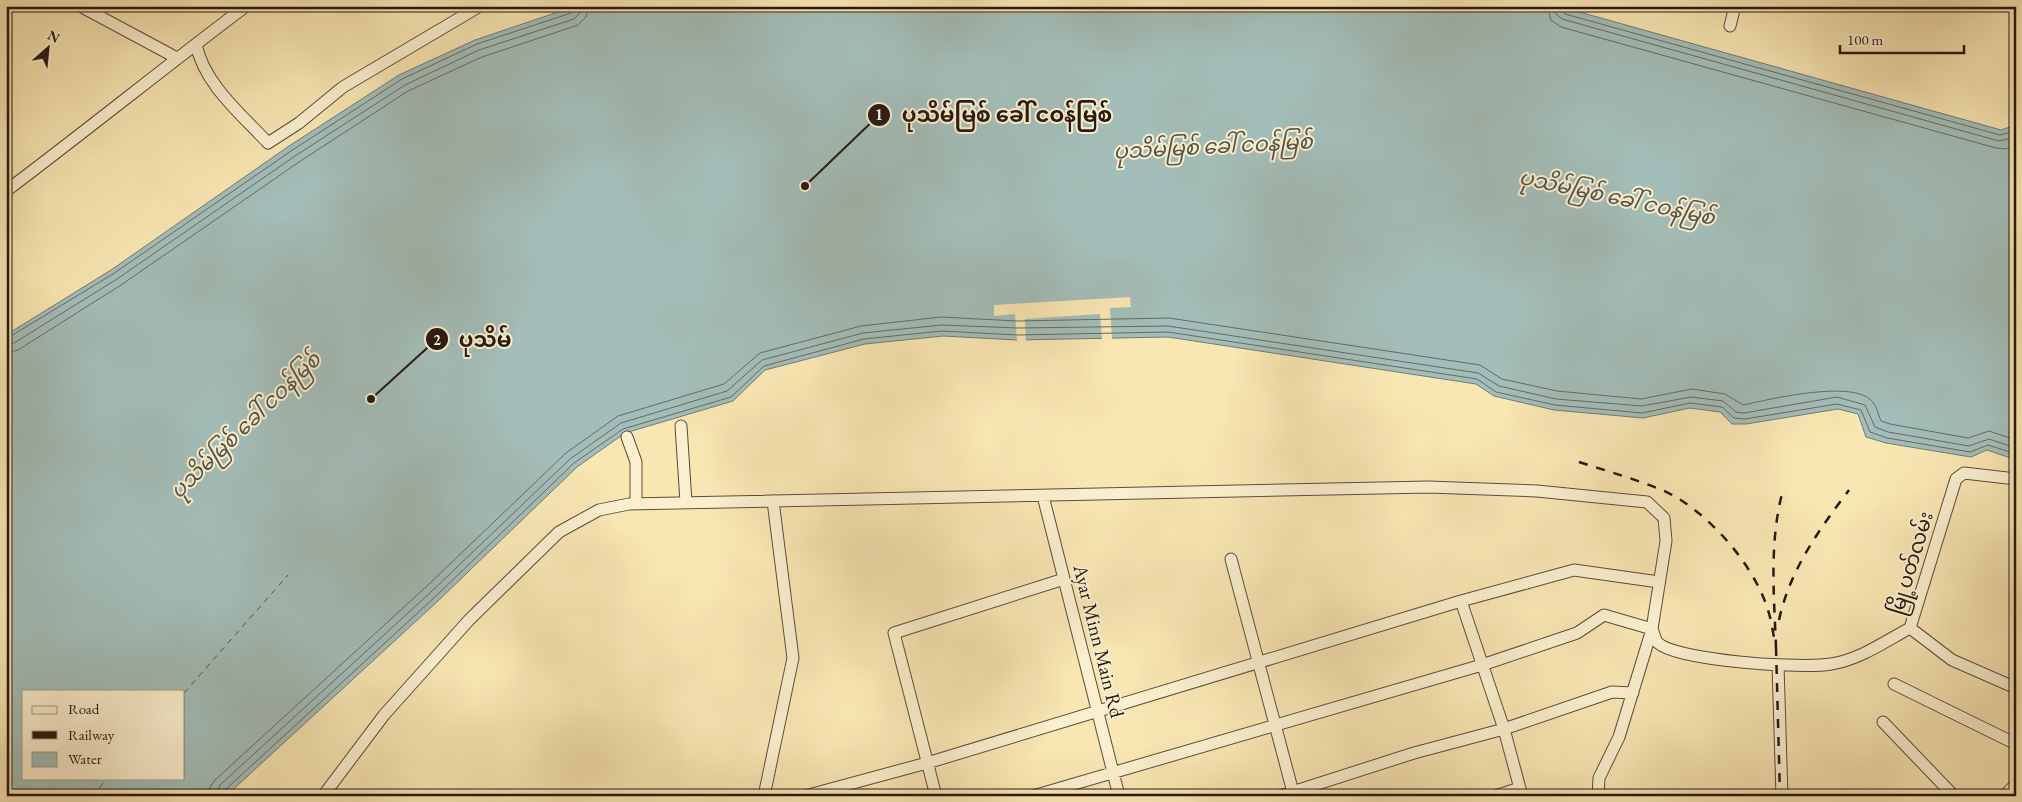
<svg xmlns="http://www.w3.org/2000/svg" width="2022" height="802" font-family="'EB Garamond','Noto Sans Myanmar',serif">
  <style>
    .water { fill: #a3bdb8; stroke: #727b75; fill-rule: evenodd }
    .pier { fill: #f8e6b3 }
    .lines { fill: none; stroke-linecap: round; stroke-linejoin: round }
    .shore { stroke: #666a64; stroke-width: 1 }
    .ferry { stroke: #54524b; stroke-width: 1; stroke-dasharray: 6 5; stroke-linecap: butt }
    .minor-casing { stroke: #5d4c3a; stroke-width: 13 }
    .minor { stroke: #faefce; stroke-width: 11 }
    .rail { stroke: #291811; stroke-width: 2.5; stroke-dasharray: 9 9; stroke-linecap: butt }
    .labels { text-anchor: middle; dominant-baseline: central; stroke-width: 4; stroke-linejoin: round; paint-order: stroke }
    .street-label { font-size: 20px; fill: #291811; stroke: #faefce }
    .water-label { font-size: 21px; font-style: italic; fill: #54524b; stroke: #faefce }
    .leader { fill: none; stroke: #291811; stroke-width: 2 }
    .callout-dot { fill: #291811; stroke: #faefce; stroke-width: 2 }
    .mark-label { font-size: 15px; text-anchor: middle; font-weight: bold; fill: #fff }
    .callout-label { font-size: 21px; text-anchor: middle; font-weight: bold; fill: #291811; stroke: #faefce; stroke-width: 4; stroke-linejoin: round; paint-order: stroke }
  </style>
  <rect width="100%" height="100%" fill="#f8e6b3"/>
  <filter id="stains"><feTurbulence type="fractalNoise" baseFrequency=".004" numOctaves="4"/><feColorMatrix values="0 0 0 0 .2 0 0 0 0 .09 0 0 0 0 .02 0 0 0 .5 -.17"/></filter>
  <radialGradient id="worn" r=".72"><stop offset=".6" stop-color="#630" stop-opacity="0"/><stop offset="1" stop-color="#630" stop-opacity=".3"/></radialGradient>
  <path class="water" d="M576 6H1558L2001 130 2016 125V460L1987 450 1971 457 1886 443 1866 437 1858 414 1838 409 1746 424H1732L1720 412 1690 408 1643 418 1554 410 1494 396 1476 384 1168 337 1017 340 943 336 865 344 765 370 733 401 625 433 577 467 439 600 226 796H6V335L111 270 289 146 399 75 475 40ZM24 691H184V778H24Z"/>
  <path class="pier" d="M1130 297 1131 307 1110 308 1112 340 1102 341 1100 314 1025 319 1026 342H1017L1015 314 994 316V305Z"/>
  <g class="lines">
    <path class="shore" d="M1547 6 1551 20 1561 27 1996 148 2005 149 2016 145
      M1554 6 1556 14 1562 19 1999 141 2016 137
      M1560 6 1565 14 2000 135 2016 131
      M6 339 113 274 291 151 402 79 477 44 571 13 575 6
      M6 345 14 343 117 279 295 156 405 85 479 50 574 19 579 14 581 6
      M6 353 18 350 121 285 299 162 408 91 482 57 578 25 586 17 589 6
      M209 796 210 787 215 780 427 586 566 453 618 416 724 384 760 353 861 326 941 317 1017 321 1169 318 1480 365 1502 379 1557 391 1641 399 1692 389 1725 394 1743 405C1771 399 1850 380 1871 400 1877 406 1878 414 1881 421L1890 424 1968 438 1989 431 2016 440
      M216 796 220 785 432 591 570 459 621 423 727 391 762 360 863 333 942 325 1017 328 1168 326 1478 373 1499 386 1556 399 1642 406 1691 397 1723 401 1736 412 1744 413 1837 397 1865 405 1875 427 1888 432 1969 446 1989 439 2016 448
      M223 796 225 790 436 596 574 463 623 429 731 397 764 366 864 339 942 331 1017 335 1168 332 1477 379 1496 392 1555 405 1642 413 1690 403 1722 407 1734 418 1745 419 1837 404 1861 410 1870 432 1887 438 1970 452 1988 445 2016 454"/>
    <path class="ferry" d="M184 693 288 575
      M92 796 108 778"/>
    <defs>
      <path id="minor" d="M80 6 177 58
        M1730 26 1735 6
        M196 44C204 84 241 114 268 143L299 123 343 87 480 6
        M6 191C87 130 165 67 246 6
        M681 426 686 502
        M627 437 636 462V504
        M2016 479 1964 473 1956 479 1910 628 1952 660 2016 688
        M1043 496 1119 796
        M1231 559 1294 796
        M1461 601 1504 729 1522 796
        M1778 665 1782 796
        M1894 684 2016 744
        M1883 722 1954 796
        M323 796 384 715 469 620 559 532 599 510 629 504 1428 487 1537 491 1647 502 1664 518 1666 541 1652 629C1654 633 1655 640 1658 643 1678 661 1803 669 1831 664 1859 660 1886 641 1910 628
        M764 796 793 658 773 501
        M805 796 927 763 1461 601 1574 570 1659 582
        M936 796 894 633 1064 579
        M1033 796 1482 665 1577 633 1604 615 1652 629 1619 737 1599 778 1598 796
        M1280 796 1414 753 1504 729 1612 692 1633 693
        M1495 796 1520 788
        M2004 796 2016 784"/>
    </defs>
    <use href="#minor" class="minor-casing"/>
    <use href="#minor" class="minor"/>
    <path class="rail" d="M1579 462C1607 471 1635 479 1662 490 1706 509 1754 564 1768 610 1772 622 1773 635 1776 647 1774 595 1769 541 1783 490
      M1779 620C1790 570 1818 531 1849 490
      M1776 647 1780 796"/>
  </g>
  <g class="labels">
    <g class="street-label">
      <text transform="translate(1911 563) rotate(-73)">မြို့ပတ်လမ်း</text>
      <text transform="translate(1099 641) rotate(76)">Ayar Minn Main Rd</text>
    </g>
    <g class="water-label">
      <text transform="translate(1213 146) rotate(-3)">ပုသိမ်မြစ် ခေါ် ငဝန်မြစ်</text>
      <text transform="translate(1617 197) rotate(12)">ပုသိမ်မြစ် ခေါ် ငဝန်မြစ်</text>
      <text transform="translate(245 425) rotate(-44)">ပုသိမ်မြစ် ခေါ် ငဝန်မြစ်</text>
    </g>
  </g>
  <path class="leader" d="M805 186L879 115M371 399L437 339"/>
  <g class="callout-dot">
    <circle cx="805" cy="186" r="5"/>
    <circle cx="371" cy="399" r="5"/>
    <circle cx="879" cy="115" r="12"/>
    <circle cx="437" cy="339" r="12"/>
  </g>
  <g class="mark-label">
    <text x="879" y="120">1</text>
    <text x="437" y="345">2</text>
  </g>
  <g class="callout-label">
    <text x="1007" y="122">ပုသိမ်မြစ် ခေါ် ငဝန်မြစ်</text>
    <text x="485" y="347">ပုသိမ်</text>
  </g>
  <rect width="2022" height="802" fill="none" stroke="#f8e6b3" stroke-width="25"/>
  <rect x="8" y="8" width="2007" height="787" fill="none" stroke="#291811" stroke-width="2.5"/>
  <rect x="12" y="12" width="1997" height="777" fill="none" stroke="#291811"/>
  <rect x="22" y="690" width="162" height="90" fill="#faefce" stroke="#a69982"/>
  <rect x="32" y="706" width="25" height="8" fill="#faefce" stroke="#a69982"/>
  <text x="68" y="714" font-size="15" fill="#291811">Road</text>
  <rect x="32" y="731" width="25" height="8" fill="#291811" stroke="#a69982"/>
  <text x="68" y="740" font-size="15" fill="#291811">Railway</text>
  <rect x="32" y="752" width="25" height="15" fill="#a3bdb8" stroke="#a69982"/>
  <text x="68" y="764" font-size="15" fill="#291811">Water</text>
  <g transform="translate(48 48) rotate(27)" stroke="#faefce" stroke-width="4" paint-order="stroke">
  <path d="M0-4L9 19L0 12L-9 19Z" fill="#291811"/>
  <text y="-8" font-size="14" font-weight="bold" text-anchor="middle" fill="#291811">N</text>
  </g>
  <path d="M1840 45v8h124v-8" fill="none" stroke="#291811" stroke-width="2.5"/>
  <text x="1847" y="45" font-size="15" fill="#291811" stroke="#faefce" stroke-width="4" paint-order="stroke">100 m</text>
  <rect width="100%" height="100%" filter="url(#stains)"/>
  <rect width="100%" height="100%" fill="url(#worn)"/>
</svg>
